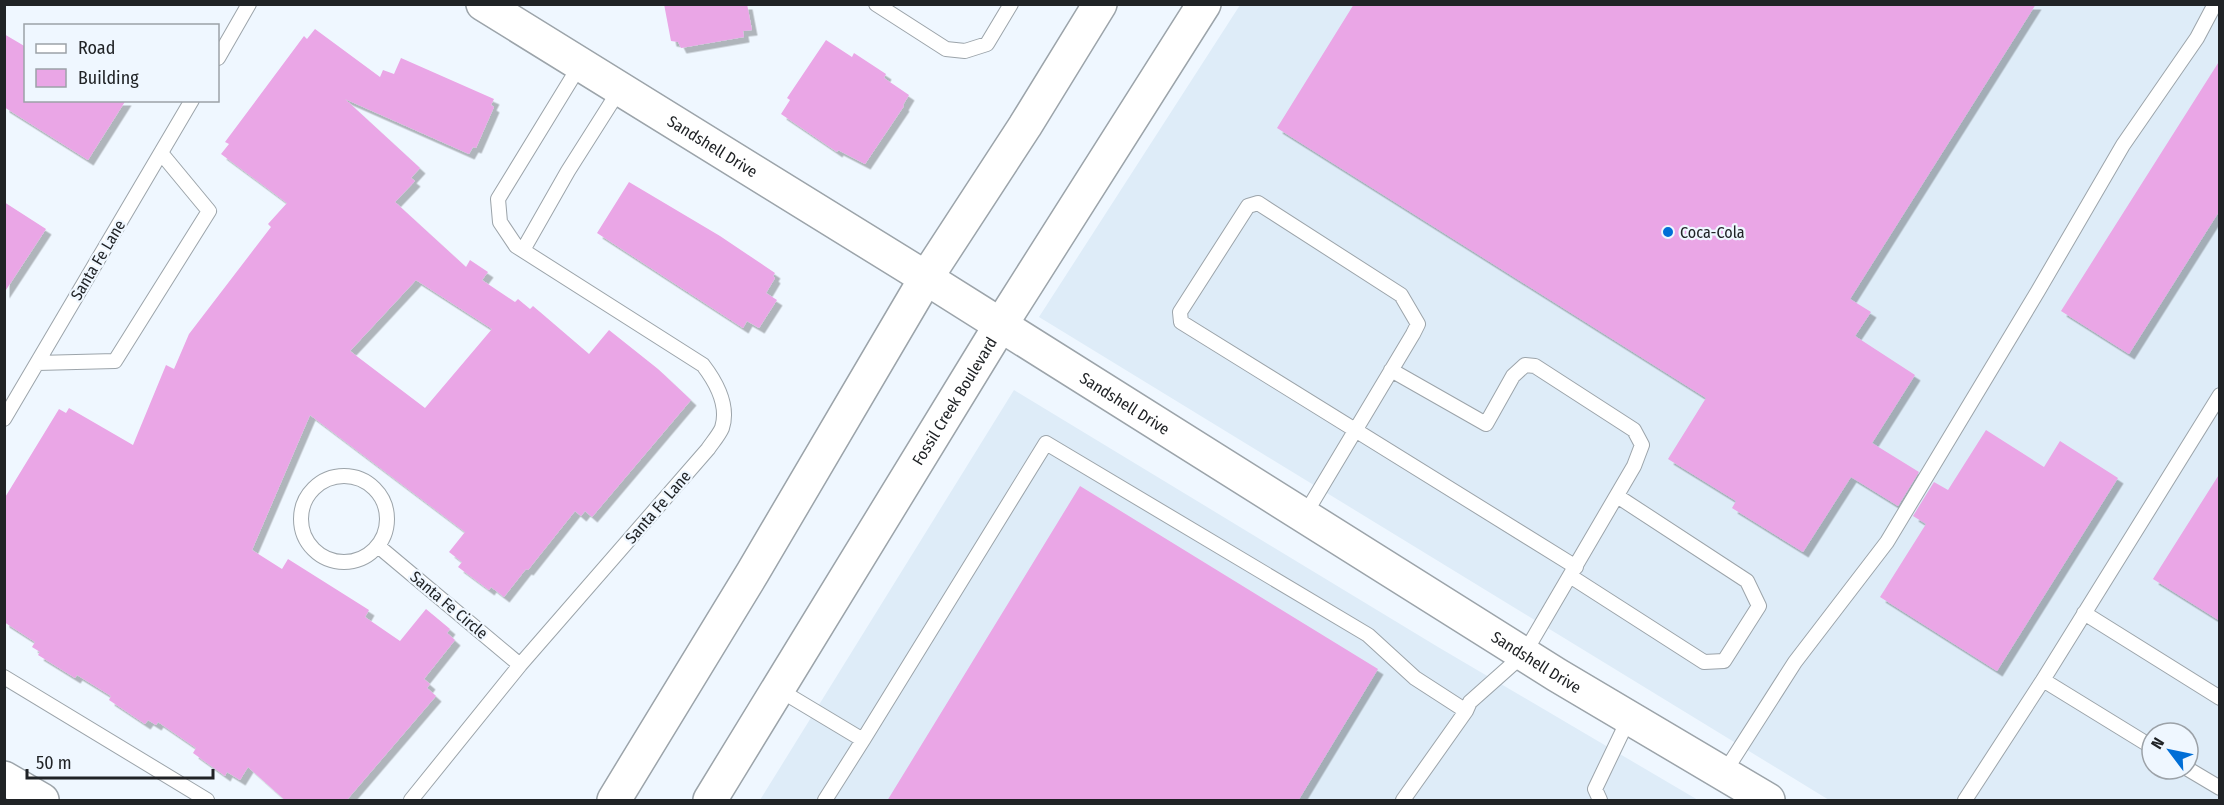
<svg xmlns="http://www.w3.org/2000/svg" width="2224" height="805" font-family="'Fira Sans Condensed',sans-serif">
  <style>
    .built { fill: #deecf8; fill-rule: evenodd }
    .building { fill: #eaa6e6; fill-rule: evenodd; filter: url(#shadow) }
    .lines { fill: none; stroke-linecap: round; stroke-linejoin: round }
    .lane-casing { stroke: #9ca4aa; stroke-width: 16 }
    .secondary-casing { stroke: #9ca4aa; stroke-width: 36 }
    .lane { stroke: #fff; stroke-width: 14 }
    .secondary { stroke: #fff; stroke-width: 33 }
    .poi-dot { fill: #006ed6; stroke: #eff7ff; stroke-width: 2 }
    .labels { text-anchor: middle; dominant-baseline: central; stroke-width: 4.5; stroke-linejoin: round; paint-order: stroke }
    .street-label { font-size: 16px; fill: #202326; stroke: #eff7ff }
    .poi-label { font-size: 16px; fill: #202326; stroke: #eff7ff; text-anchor: start }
  </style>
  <defs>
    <filter id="shadow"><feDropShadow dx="5.5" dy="5.5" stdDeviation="0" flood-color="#0004"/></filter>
  </defs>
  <rect width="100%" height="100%" fill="#eff7ff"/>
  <path class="built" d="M1240 5H2219V800H1829L1039 317ZM2152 733H2188V769H2152Z
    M1014 390 1438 647 1698 800H760Z"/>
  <path class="building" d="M664 4H747L752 30 743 31 744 37 681 48 678 42 671 41Z
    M1354 4H2036L1850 299 1871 312 1855 336 1915 375 1872 443 1919 472 1898 506 1851 477 1803 552 1732 508 1736 501 1668 459 1706 398 1277 128Z
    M315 29 380 77 383 70 394 74 401 58 494 99 491 105 494 107 476 148 473 147 469 154 345 99 420 168 411 178 415 181 395 202 466 267 470 260 488 272 482 280 515 302 518 299 530 309 533 306 589 354 609 330 658 369 691 400 592 517 585 511 581 516 575 511 528 570 526 569 504 597 491 587 489 590 458 567 462 562 449 552 465 532 310 415 252 550 282 569 288 559 369 610 365 617 400 641 426 609 450 629 447 633 455 640 424 679 430 684 427 688 436 696 346 801H286L248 767 240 780 227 772 225 776 193 753 196 748 158 722 156 725 148 720 145 724 109 700 111 696 77 675 75 678 38 655 40 652 32 647 35 642 4 622V499L59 409 66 413 69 408 133 445 166 365 174 369 189 334 271 227 268 224 287 203 221 154 229 144 225 142 304 36 307 39ZM416 280 492 329 425 408 350 351Z
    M4 34 26 47V100H126L88 160 4 107Z
    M826 40 852 57 854 53 886 74 884 78 909 95 903 105 904 106 865 164 838 150 837 152 781 114 790 100 787 98Z
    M2220 60V210L2129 354 2061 311Z
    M629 182 720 236 775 273 773 276 775 278 766 293 777 300 759 328 747 321 743 328 597 233Z
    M4 202 46 229 4 293Z
    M1986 430 2044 467 2060 441 2118 478 1997 671 1880 597 1926 524 1913 516 1934 482 1948 490Z
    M2220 473V621L2153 579Z
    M1080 486 1378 669 1298 801H887Z"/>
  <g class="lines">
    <defs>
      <path id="lane" d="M876 4 946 49 965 51 987 44 1011 4
        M218 58 249 4
        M523 250 568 171 620 89
        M37 363 115 361 209 211 161 153
        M4 419 192 100
        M301 519a43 43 0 1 1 86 0a43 43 0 1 1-86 0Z
        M1304 516C1340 455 1377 395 1413 334L1418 324 1401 295 1258 203 1248 206 1180 312 1181 322 1576 567
        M378 546 520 665
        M1570 576 1704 662 1724 661 1759 606 1747 581 1617 496
        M2084 613 2220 698
        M4 677 207 800
        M2043 680 2152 747
        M778 689 863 740 825 800
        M863 740 1046 443 1368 635 1415 678 1466 711 1470 702 1524 654 1634 466 1642 445 1634 430 1535 366 1525 365 1513 376 1486 424 1391 370
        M2188 769 2220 788
        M1724 773 1795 662 1887 542 2038 291 2123 145 2197 38 2215 4
        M411 800 520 665 708 449C712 443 719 435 722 428 729 406 716 382 703 365L516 246 500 222 498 199 580 65
        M1403 800 1466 711
        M1600 800 1595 789 1629 718
        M1965 800 2043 680 2220 395"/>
      <g id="secondary">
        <path id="s1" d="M483 4 926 278 1557 675 1768 800"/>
        <path d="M4 778 42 800"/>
        <path d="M614 800 753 572 926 278 1025 126 1100 4"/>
        <path id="s2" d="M710 800 1000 326 1204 4"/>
      </g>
    </defs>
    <use href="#lane" class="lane-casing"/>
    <use href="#secondary" class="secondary-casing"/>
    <use href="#lane" class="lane"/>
    <use href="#secondary" class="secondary"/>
  </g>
  <circle class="poi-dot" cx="1668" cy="232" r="6"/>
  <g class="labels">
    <g class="street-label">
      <text stroke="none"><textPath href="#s1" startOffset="270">Sandshell Drive</textPath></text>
      <text transform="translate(98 260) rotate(-59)">Santa Fe Lane</text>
      <text stroke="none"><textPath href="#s2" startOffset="468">Fossil Creek Boulevard</textPath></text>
      <text stroke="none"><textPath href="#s1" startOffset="756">Sandshell Drive</textPath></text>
      <text transform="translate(658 507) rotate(-49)">Santa Fe Lane</text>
      <text transform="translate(449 605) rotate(40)">Santa Fe Circle</text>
      <text stroke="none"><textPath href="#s1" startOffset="1242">Sandshell Drive</textPath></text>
    </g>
    <g class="poi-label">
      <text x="1680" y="232">Coca-Cola</text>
    </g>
  </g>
  <rect width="2224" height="805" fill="none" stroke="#202326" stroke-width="12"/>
  <rect x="24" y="24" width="195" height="78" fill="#eff7ff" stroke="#9ca2a8" stroke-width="1.5"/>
  <rect x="36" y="44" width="30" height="9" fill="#ffffff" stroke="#9ca2a8" stroke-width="1.5"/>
  <text x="78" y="54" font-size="18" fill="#202326">Road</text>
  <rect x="36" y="69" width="30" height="18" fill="#eaa6e6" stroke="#9ca2a8" stroke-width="1.5"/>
  <text x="78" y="84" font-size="18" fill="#202326">Building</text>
  <g transform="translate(2170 751) rotate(302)"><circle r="28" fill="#eff7ff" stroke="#9ca2a8" stroke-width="1.5"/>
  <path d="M0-4.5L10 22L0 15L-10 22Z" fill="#006ed6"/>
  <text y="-9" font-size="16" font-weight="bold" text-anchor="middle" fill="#202326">N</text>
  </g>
  <path d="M27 769v9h186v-9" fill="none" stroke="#202326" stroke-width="3"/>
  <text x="36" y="769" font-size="18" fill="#202326" stroke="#eff7ff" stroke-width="4.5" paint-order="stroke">50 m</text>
</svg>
